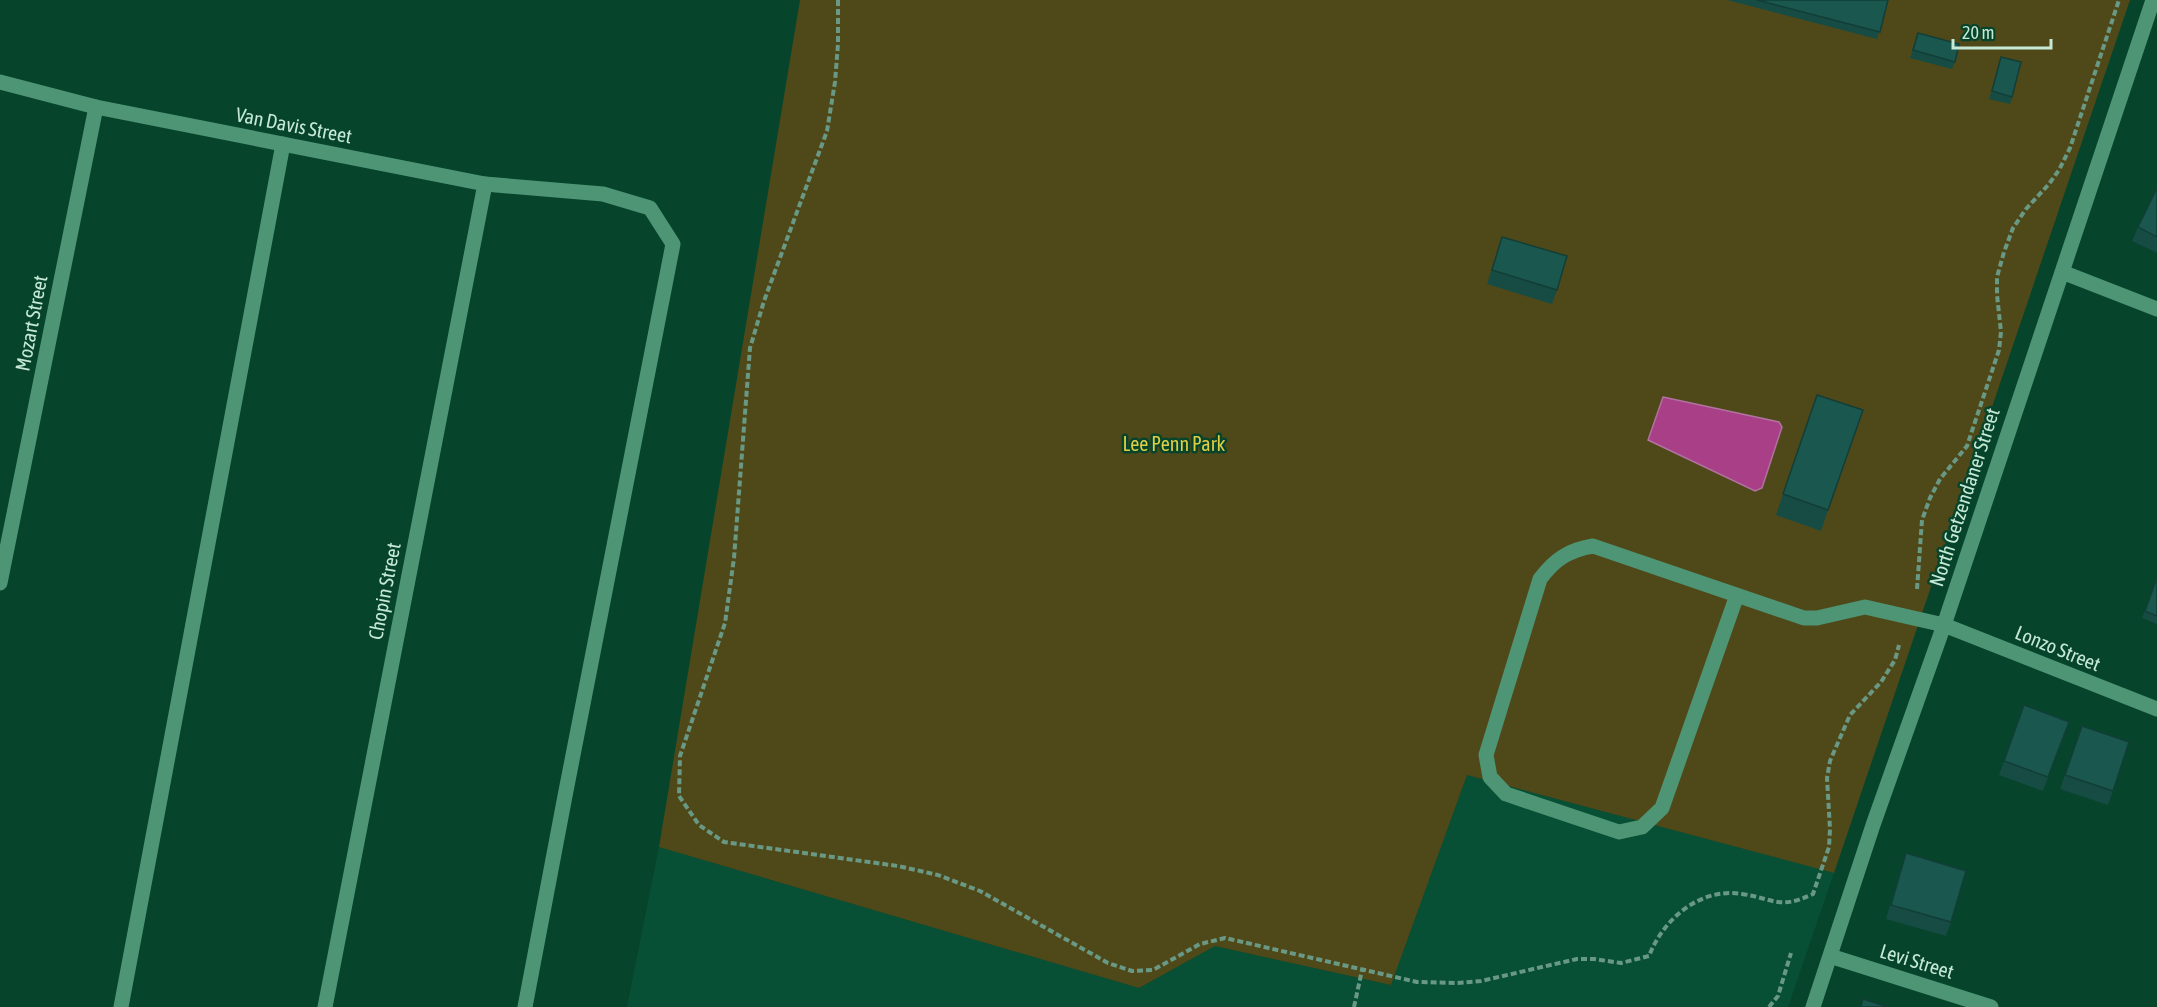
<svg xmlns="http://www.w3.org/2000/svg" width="2157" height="1007" font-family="'Asap Condensed',sans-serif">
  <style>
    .built { fill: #085035 }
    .green { fill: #4f491a }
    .water { fill: #a83f87; stroke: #b1729f; stroke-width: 1.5 }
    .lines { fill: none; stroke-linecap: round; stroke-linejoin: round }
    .path { stroke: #699984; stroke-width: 4; stroke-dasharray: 6 3; stroke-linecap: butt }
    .lane { stroke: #4d9574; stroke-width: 15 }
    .street { stroke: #4d9574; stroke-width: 15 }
    .wall { fill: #164c44 }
    .building { fill: #1a584f; stroke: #123e37; stroke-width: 1.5 }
    .labels { text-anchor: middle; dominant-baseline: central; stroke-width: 5; stroke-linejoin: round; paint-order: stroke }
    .street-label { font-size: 20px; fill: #c6e9d6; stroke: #06442c }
    .park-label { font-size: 20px; fill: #dfcd44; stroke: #06442c }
  </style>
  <rect width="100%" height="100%" fill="#06442c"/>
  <path class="built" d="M1467 775 1834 873 1788 1007H627L659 847 1139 988 1215 946 1391 985Z"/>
  <path class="green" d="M800 0H2130L1834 873 1467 775 1391 985 1215 946 1139 988 659 847Z"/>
  <path class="water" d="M1663 397 1779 422 1782 427 1762 488 1755 491 1648 440Z"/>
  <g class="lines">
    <path class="path" d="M838 0V44L835 82 827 131 764 301 750 348 734 558 725 623 680 756 679 796 699 825 724 842 898 866 938 875 980 891 1108 963 1132 971 1153 970 1200 944 1225 938 1417 982 1457 983 1481 981 1577 959H1594L1621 963 1649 956C1663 920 1699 887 1742 894 1776 899 1778 910 1813 894L1829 847 1830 829 1827 778 1830 761 1850 715 1881 682 1895 660 1899 645
      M1917 589 1922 520 1930 498 1940 479 1967 446 1999 350 2001 332 1997 295V277L2004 252 2013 228 2026 209 2049 184 2059 170 2070 148 2119 0
      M1354 1007 1362 970
      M1769 1007 1778 996 1791 953"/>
    <path class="lane" d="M0 82 96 107
      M485 184 603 194 650 208 673 244 565 796 525 1007
      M1737 595 1662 808 1642 827 1619 832 1506 794 1490 777 1486 755 1540 579C1555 559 1569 550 1593 546L1804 618H1817L1865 607 1944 625
      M121 1007 283 144"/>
    <path class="street" d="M2062 272 2157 309
      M0 583 96 107 485 184 325 1007
      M1944 625 2157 709
      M1830 956 1991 1007
      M1813 1007 1873 825 1944 625 2153 0"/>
  </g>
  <path class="wall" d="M1727 0H1888L1877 39Z
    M1918 33 1955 62 1952 69 1910 58Z
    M2001 57 2012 97 2010 104 1989 99Z
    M2157 188V253L2132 241 2138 227Z
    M1502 237 1557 290 1552 304 1487 284Z
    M1810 415 1828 510 1821 531 1776 515Z
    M2157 578V624L2142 618Z
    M2024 705 2069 722 2043 791 1999 775Z
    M2082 726 2113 791 2108 805 2060 789Z
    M1906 853 1951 922 1946 936 1886 919 1901 868Z"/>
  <path class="building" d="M1757 0H1888L1880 32Z
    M1918 33 1959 44 1955 62 1913 50Z
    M2001 57 2021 62 2012 97 1992 91Z
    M2157 188V237L2138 227Z
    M1502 237 1567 256 1557 290 1492 270Z
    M1817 395 1863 410 1828 510 1783 494Z
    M2157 578V616L2145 611Z
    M2024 705 2069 722 2048 777 2004 761Z
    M2082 726 2129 742 2113 791 2065 775Z
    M1906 853 1966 871 1951 922 1891 905Z
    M1863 999 1888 1007H1861Z"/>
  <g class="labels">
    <g class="street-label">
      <text transform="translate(294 125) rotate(11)">Van Davis Street</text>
      <text transform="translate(31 323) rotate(-79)">Mozart Street</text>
      <text transform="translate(1964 497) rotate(-72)">North Getzendaner Street</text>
      <text transform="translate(384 591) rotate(-79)">Chopin Street</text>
      <text transform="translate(2058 648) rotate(22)">Lonzo Street</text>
      <text transform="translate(1917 961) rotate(17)">Levi Street</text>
    </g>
    <g class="park-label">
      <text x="1174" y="443">Lee Penn Park</text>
    </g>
  </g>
  <path d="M1953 39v9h98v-9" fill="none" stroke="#c6e9d6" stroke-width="3"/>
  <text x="1962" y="39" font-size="18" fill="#c6e9d6" stroke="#06442c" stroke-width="4.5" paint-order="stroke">20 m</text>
</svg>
